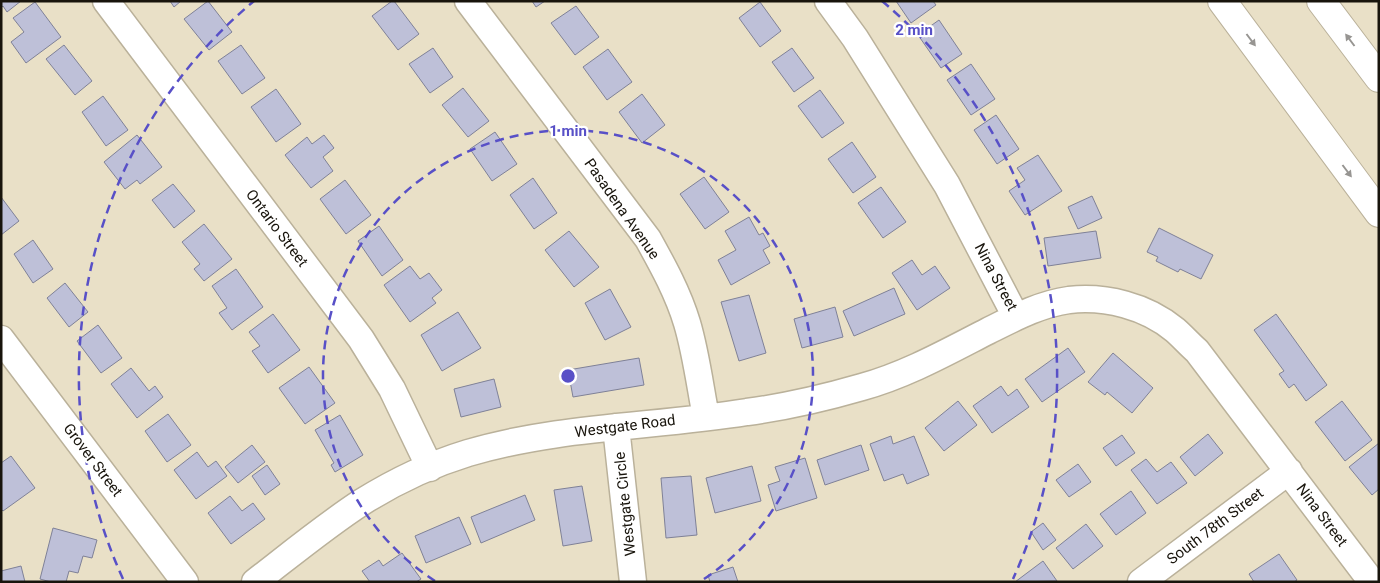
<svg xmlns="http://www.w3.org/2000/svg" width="1380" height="583" font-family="Roboto,sans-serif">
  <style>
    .building { fill: #bec0d8; stroke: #7f8197 }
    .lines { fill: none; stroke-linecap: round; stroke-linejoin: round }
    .minor-casing { stroke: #bab19a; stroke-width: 29 }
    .highway-casing { stroke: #bab19a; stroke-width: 30 }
    .minor { stroke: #fff; stroke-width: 26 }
    .highway { stroke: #fff; stroke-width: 28 }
    .oneway { fill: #979592 }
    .ring { fill: none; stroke: #5850c7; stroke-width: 2.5; stroke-dasharray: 9 6 }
    .labels { text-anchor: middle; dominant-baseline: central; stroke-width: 4.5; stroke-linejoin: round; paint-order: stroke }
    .street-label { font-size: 15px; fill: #18140c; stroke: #fff }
    .centre { fill: #5850c7; stroke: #fff; stroke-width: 2.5 }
    .ring-label { font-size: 15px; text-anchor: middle; font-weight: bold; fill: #5850c7; stroke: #fff; stroke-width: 4.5; stroke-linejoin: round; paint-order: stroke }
  </style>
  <rect width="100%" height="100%" fill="#e9e0c7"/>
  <path class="building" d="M1 1H21L7 12 3 6 1 8Z
    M170 1H181L174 7Z
    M208 1 232 32 209 50 184 19Z
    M392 1H394L419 34 398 50 372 16Z
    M532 1H545L536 7Z
    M896 1H933L936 5 911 23Z
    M35 2 61 37 26 63 11 42 24 32 13 18Z
    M760 2 781 31 760 47 739 18Z
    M576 6 599 37 575 55 551 23Z
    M939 20 962 54 941 68 918 35Z
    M64 45 92 81 75 95 46 59Z
    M241 45 265 78 242 94 218 61Z
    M433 48 453 77 430 93 409 64Z
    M792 48 814 78 794 92 772 62Z
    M608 49 632 82 607 100 583 67Z
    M971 64 995 99 971 115 947 80Z
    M463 88 489 121 468 137 442 105Z
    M276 89 301 124 276 142 251 107Z
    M820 90 844 123 822 138 798 106Z
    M642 94 665 125 642 143 619 112Z
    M103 96 128 130 106 146 82 112Z
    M996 115 1019 149 997 164 974 130Z
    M495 132 517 164 492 181 470 149Z
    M137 135 162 167 140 184 137 180 125 189 104 162Z
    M324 135 334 148 323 157 333 171 311 188 285 155 307 137 312 144Z
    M852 142 876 177 853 193 828 159Z
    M1038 155 1062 191 1025 215 1009 191 1025 180 1017 168Z
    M704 177 729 212 705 229 680 194Z
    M533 178 557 213 534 229 510 195Z
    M345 180 371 215 346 234 320 199Z
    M173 184 195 211 174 228 152 200Z
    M881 187 906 222 883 238 858 203Z
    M1092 196 1102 218 1078 229 1068 207Z
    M1 197 19 221 1 235Z
    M749 217 759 235 763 233 770 246 763 250 770 263 731 285 718 260 736 250 725 231Z
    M204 224 232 259 204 281 194 269 200 264 182 242Z
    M379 226 403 260 382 276 358 241Z
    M1159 228 1213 255 1201 279 1180 269 1178 272 1156 261 1158 257 1147 252Z
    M569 231 599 267 574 287 545 250Z
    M1096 231 1101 258 1048 266 1044 238Z
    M33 240 53 269 33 283 14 254Z
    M912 260 922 275 935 266 950 288 917 310 892 273Z
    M410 266 420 279 429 273 442 290 432 298 436 303 410 322 384 285Z
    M236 269 263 307 232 330 219 313 227 308 212 286Z
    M65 283 88 312 69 327 47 298Z
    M894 288 905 314 854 336 843 311Z
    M610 289 631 327 605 340 585 303Z
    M749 295 766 353 739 361 721 302Z
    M835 307 843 337 802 348 794 319Z
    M458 312 481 348 442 371 421 335Z
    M273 314 300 350 268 373 252 351 260 346 249 332Z
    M1276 314 1327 385 1306 401 1294 384 1289 388 1279 374 1284 371 1254 330Z
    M98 325 122 358 101 373 77 341Z
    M1068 348 1085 372 1042 402 1025 379Z
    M1113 353 1153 388 1132 413 1107 392 1105 395 1088 382Z
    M639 358 644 385 573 397 568 370Z
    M309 367 335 403 305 424 279 388Z
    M131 368 149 391 155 386 163 397 137 418 111 384Z
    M494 379 501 407 461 417 454 389Z
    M1001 386 1008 396 1017 389 1029 407 992 433 973 406Z
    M958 401 977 425 944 451 925 428Z
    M1342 401 1372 440 1345 461 1315 422Z
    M168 414 191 445 167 462 145 431Z
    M340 415 363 455 335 472 331 465 334 463 315 430Z
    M1208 434 1223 453 1195 476 1180 457Z
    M1122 435 1135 453 1116 466 1103 448Z
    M891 436 893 444 914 436 929 475 907 484 903 474 884 481 870 444Z
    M1379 443V489L1372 495 1349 467Z
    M252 445 265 462 238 483 225 467Z
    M861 445 869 470 825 485 817 460Z
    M197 452 208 467 216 461 227 476 196 499 174 470Z
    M11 456 35 488 3 511 1 509V463Z
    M805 458 817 498 776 511 768 485 780 481 775 467Z
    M1146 459 1157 472 1171 462 1187 483 1157 504 1131 470Z
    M1078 464 1091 482 1069 497 1056 480Z
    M267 465 280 484 265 495 252 476Z
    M752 466 761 501 715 513 706 478Z
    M691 476 697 535 666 538 661 478Z
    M582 486 592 541 563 546 554 490Z
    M1131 491 1146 513 1116 535 1100 514Z
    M525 495 535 520 481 543 471 517Z
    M230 496 242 511 253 503 265 519 231 544 208 513Z
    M459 517 471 544 426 563 415 536Z
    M1043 523 1056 540 1043 550 1031 532Z
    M1086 524 1103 546 1073 569 1056 548Z
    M53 528 97 540 92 558 83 556 78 573 69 571 66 582H51L40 579Z
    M402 553 421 579 416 582H370L362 571 379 560 383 566Z
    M1279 554 1297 580 1294 582H1254L1249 574Z
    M1043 561 1057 581 1015 582Z
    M21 566 25 582H1V571Z
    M733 567 738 582H710L708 575Z"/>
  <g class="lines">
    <defs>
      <path id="minor" d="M106 1 361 339 392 389 430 468
        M468 1 648 239C663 266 678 293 687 323 696 353 700 386 706 417
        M828 1 855 38 947 185 1016 317
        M1 339 185 582
        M616 427 633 582
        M255 582C290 555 325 526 362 502 394 482 432 464 468 453 559 426 654 427 747 412 785 407 824 398 862 387 906 375 947 352 988 331 1014 318 1040 304 1069 300 1106 296 1146 306 1175 330 1182 336 1189 344 1197 351L1372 582
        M1141 582 1289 471"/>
      <path id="highway" d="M1222 1 1379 213
        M1321 1 1379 78"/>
    </defs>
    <use href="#minor" class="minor-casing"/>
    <use href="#highway" class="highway-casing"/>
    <use href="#minor" class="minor"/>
    <use href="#highway" class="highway"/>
  </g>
  <defs><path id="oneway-solid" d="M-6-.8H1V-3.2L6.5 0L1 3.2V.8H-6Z" transform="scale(1.25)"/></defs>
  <g class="oneway">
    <use href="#oneway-solid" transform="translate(1251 40) rotate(53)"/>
    <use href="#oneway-solid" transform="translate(1350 40) rotate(-127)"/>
    <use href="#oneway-solid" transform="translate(1347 171) rotate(53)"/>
  </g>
  <g class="ring">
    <path d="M435 581A245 245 0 1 1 701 581"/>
    <path d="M123 579A489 489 0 0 1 254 1M882 1A489 489 0 0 1 1013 579"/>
  </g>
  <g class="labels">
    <g class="street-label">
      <text transform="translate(622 209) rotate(55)">Pasadena Avenue</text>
      <text transform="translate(277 228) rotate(53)">Ontario Street</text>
      <text transform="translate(996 277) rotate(62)">Nina Street</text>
      <text transform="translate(625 426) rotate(-7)">Westgate Road</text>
      <text transform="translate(93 460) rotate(53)">Grover Street</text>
      <text transform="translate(625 504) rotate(-96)">Westgate Circle</text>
      <text transform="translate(1322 515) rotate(53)">Nina Street</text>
      <text transform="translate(1215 526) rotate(-37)">South 78th Street</text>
    </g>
  </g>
  <circle cx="568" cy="376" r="8" class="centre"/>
  <g class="ring-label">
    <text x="914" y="35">2 min</text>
    <text x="568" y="136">1 min</text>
  </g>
  <rect width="1380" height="583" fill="none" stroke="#18140c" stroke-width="5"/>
</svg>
